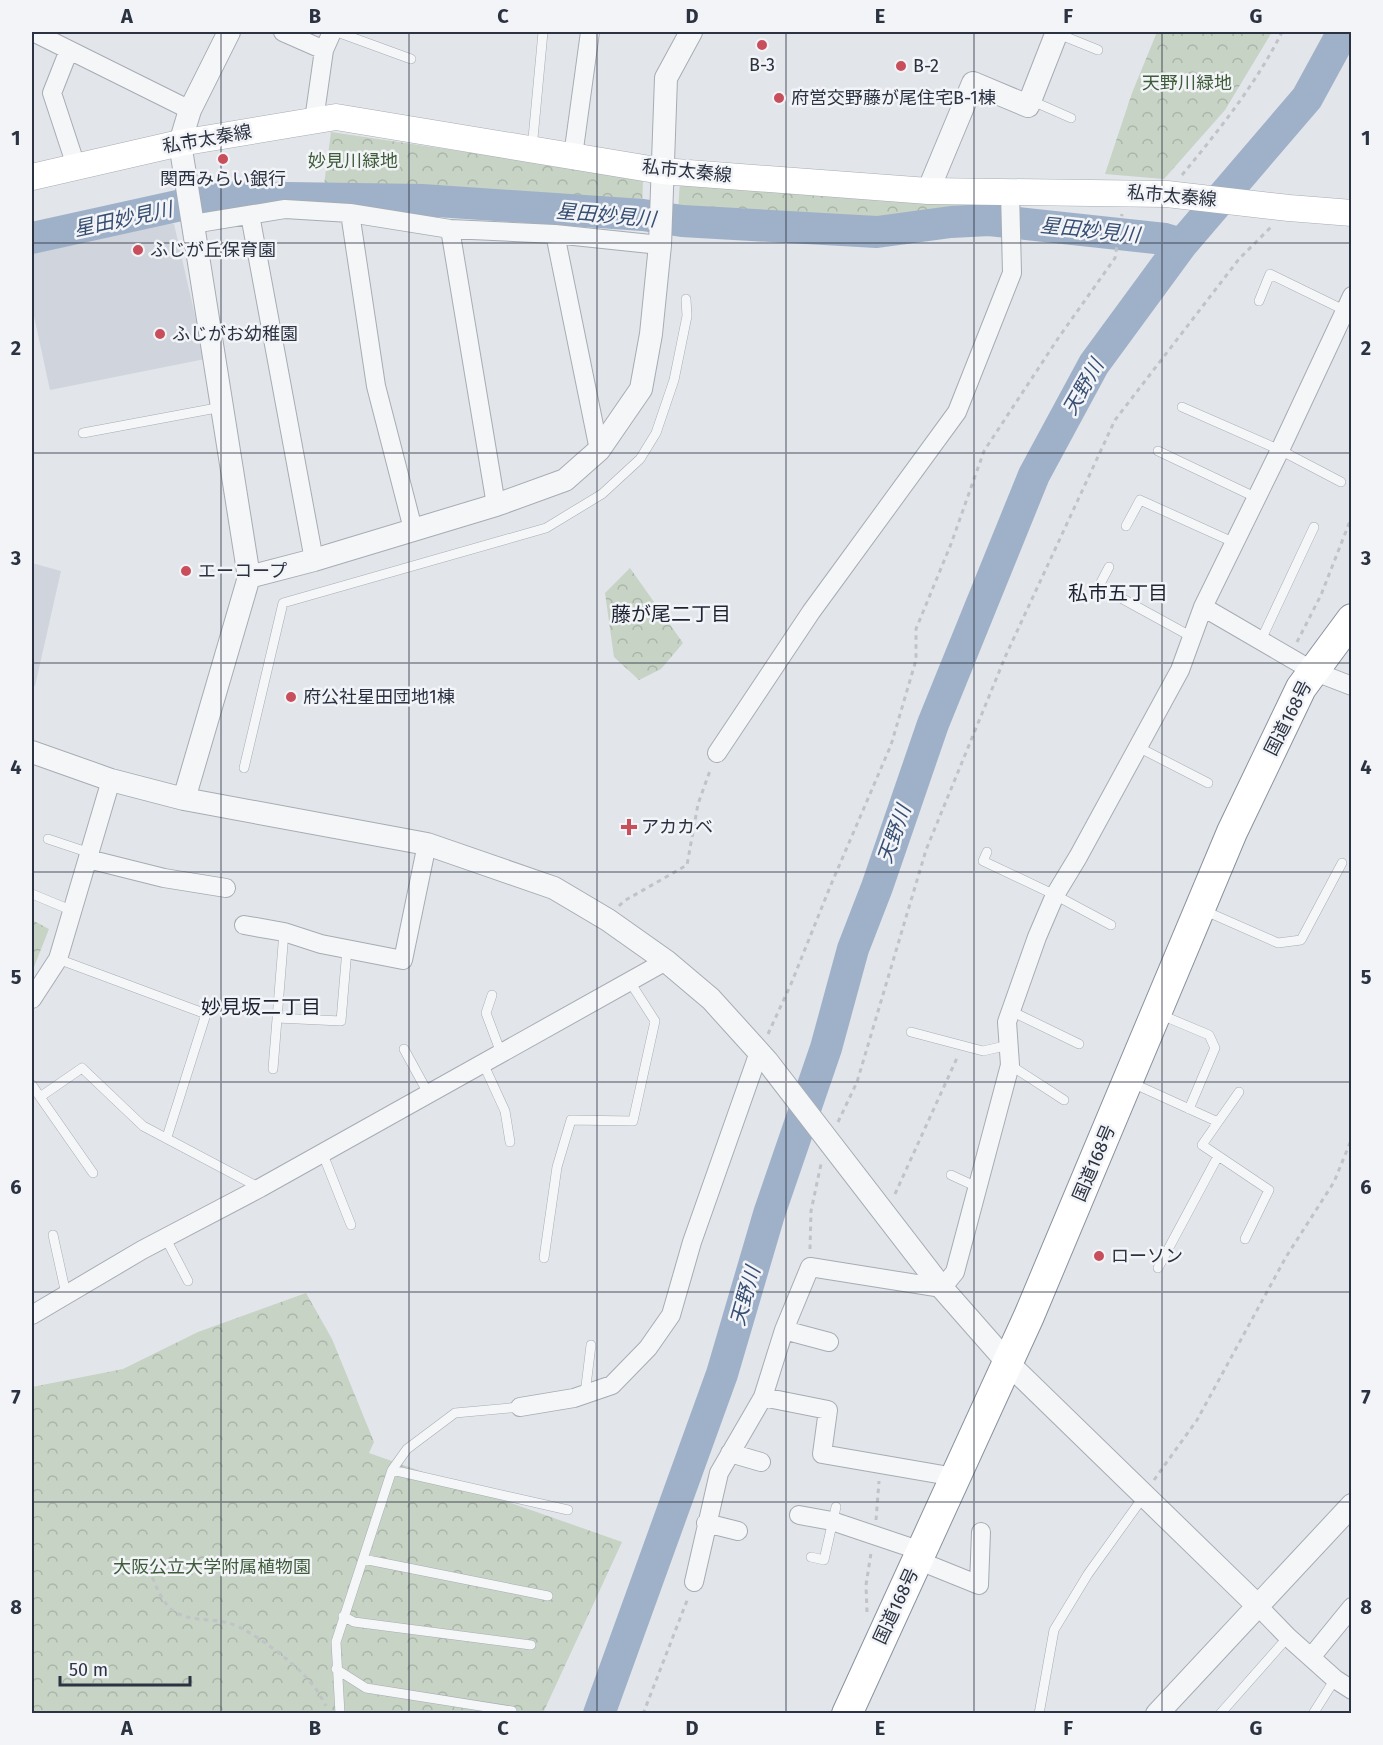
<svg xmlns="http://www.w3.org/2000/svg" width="1383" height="1745" font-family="'Fira Sans','Noto Sans JP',sans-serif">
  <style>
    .built { fill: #d0d4dc }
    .forest { fill: url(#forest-crowns) }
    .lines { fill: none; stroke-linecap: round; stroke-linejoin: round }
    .river { stroke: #9fb1c8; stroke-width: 32 }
    .service-casing { stroke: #a7acb4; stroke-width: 10 }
    .minor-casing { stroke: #a7acb4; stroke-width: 20 }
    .tertiary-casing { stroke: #a7acb4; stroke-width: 24 }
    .secondary-casing { stroke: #a7acb4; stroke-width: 27 }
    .trunk-casing { stroke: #8a92a0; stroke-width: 32 }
    .path { stroke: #c0c3c8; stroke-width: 3; stroke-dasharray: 4.5 4.5; stroke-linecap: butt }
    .service { stroke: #f5f6f8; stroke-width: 9 }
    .minor { stroke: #f5f6f8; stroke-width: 18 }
    .tertiary { stroke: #f5f6f8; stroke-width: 22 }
    .secondary { stroke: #fff; stroke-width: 26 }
    .trunk { stroke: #fff; stroke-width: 30 }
    .grid { fill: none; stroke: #2b3241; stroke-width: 1.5; stroke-opacity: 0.55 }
    .poi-dot { fill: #c84e5b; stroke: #f2f4f7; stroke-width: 2 }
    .labels { text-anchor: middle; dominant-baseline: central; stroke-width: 5; stroke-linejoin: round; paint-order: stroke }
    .poi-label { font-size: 18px; fill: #2b3241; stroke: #f2f4f7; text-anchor: start }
    .park-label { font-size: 18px; fill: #3e5c39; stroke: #f2f4f7 }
    .street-label { font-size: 18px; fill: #2b3241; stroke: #f2f4f7 }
    .water-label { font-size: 20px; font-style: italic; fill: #374f73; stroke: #f2f4f7 }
    .neighbourhood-label { font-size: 20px; fill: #1d2332; stroke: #f2f4f7 }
    .neatline { fill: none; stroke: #2b3241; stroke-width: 2 }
    .grid-label { font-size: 20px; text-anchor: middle; font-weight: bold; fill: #2b3241 }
  </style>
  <defs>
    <pattern id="forest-crowns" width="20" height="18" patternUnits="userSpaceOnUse" patternTransform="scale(1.5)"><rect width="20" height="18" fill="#c7d3c4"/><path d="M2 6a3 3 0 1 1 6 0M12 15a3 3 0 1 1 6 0" fill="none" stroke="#abb6aa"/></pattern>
  </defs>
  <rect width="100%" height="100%" fill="#e2e5ea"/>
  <path class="built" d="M156 219 174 224 205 359 50 390 32 307V249Z
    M32 563 61 571 35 686H32Z"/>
  <path class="forest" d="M1157 32H1272L1225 110 1164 179 1105 174 1132 93Z
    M331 132 643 178 642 212 324 185Z
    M680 181 979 201 997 207 998 214 881 227 678 211Z
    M630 568 683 643 661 669 639 680 614 657 605 593Z
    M32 920 49 929 32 972Z
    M306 1293 332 1339 374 1442 369 1453 622 1542 543 1713 32 1714V1387L123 1369 198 1332Z"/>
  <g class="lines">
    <path class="river" d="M32 238 186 204 227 197 422 200 643 215 682 221 877 232 951 222 989 220 1165 239 1182 244
      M599 1714 722 1374 769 1214 826 1048 853 949 877 887 933 724 1034 475 1094 364 1182 244 1307 98 1343 32"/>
    <defs>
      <path id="service" d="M337 32 411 59
        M1056 33 1098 50
        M1030 100 1071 118
        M532 149 543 32
        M1259 301 1270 274 1344 310
        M1182 407 1280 450 1341 482
        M83 433 222 407
        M1158 451 1257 498
        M1126 526 1140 500 1235 543
        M1109 567 1099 586 1192 637
        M1261 640 1314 527
        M1138 747 1208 783
        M244 768 283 603 546 528 602 494 640 459 656 433 674 380 687 316 686 299
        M48 839 90 853
        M987 852 983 861 1055 895 1111 925
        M32 894 73 911
        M1203 910 1278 943 1301 940 1342 863
        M58 959 206 1014 167 1137
        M492 995 486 1013 501 1053
        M1011 1011 1079 1044
        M1159 1014 1209 1035 1215 1048 1189 1109
        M277 1018 341 1021 347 949
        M911 1032 983 1051 1009 1045
        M404 1049 428 1093
        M483 1063 505 1111 510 1142
        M1010 1065 1064 1100
        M273 1069 284 932
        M1130 1082 1218 1122
        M32 1085 40 1097 82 1068 143 1126 260 1188
        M1239 1092 1202 1145 1269 1190 1245 1239
        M40 1097 93 1173
        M322 1152 351 1225
        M951 1175 977 1187
        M53 1235 66 1294
        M165 1237 188 1281
        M544 1258 557 1167 571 1120 633 1121 655 1021 630 982
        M1158 1268 1218 1156
        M585 1394 591 1345
        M392 1470 568 1510
        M811 1557 824 1560 836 1507
        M363 1559 548 1596
        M343 1616 354 1622 531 1645
        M336 1669 366 1688 512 1711
        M340 1714 336 1642 392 1470 407 1449 455 1413 520 1407
        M1039 1714 1054 1630 1088 1574 1144 1496
        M1220 1714 1288 1637
        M1313 1714 1335 1679"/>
      <path id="minor" d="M33 32 190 110
        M283 32 324 50
        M69 50 52 93 76 166
        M314 120 324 50 332 32
        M573 156 590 32
        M350 213 376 386 413 529
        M250 215 314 560
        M193 224 285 209 350 213 450 229 555 234 660 245
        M450 229 496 505
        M555 234 599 450
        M1352 296 1280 450 1203 607 1313 671 1352 686
        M717 753 811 612 957 412 1012 273 1010 191
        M88 859 164 878 226 888
        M244 925 284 932 321 944 403 960 427 844
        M32 999 58 959 111 780
        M32 1315 142 1250 260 1188 666 961
        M784 1330 829 1342
        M763 1397 828 1410 822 1454 955 1477
        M520 1407 574 1398 612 1385 648 1348 671 1315 692 1242 759 1052
        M730 1453 761 1462
        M799 1515 832 1521 921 1551
        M706 1523 738 1531
        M917 1560 979 1585 981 1532
        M694 1582 719 1473 763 1397 784 1330 810 1267 942 1288 955 1272 1010 1065 1007 1022 1037 937 1055 895 1078 857 1180 670 1203 607
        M1258 1606 1288 1637 1335 1679 1352 1690
        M1312 1656 1352 1607"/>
      <path id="tertiary" d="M928 191 973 83 1028 106 1057 32
        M249 577 314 560 496 505 565 480 599 450 641 389 651 334 660 245 666 78 691 32
        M32 752 111 780 184 799 427 844 554 888 608 920 666 961 711 999 767 1061 942 1288 1008 1363 1258 1606
        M184 799 249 577 180 143 190 110 229 32
        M1157 1714 1352 1505"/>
      <path id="secondary" d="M32 177 180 143 336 117 662 171 928 191 1167 194 1289 208 1352 213"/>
      <path id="trunk" d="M847 1714 1029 1316 1232 832 1301 688 1352 619"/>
    </defs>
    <use href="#service" class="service-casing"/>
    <use href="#minor" class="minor-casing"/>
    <use href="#tertiary" class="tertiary-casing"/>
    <use href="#secondary" class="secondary-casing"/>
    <use href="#trunk" class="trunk-casing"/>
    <path class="path" d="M1182 175C1219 130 1256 84 1282 32
      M1297 642 1321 595 1352 516
      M619 906 624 901 687 865 698 804 711 768
      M768 1034 791 984 830 887 891 745 916 660V629L951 544 984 451 1059 337 1115 258 1122 214
      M838 1122 857 1082 926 850 1006 655 1115 420 1239 259 1271 227
      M895 1194 957 1058
      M810 1249 811 1211 821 1164
      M1154 1480 1197 1420 1286 1257 1334 1182 1352 1138
      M876 1520 879 1481
      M149 1569C155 1583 161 1603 175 1612 192 1622 211 1618 229 1623 251 1630 289 1659 305 1676 314 1685 320 1695 326 1706
      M867 1612 866 1585 871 1553
      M643 1714 688 1598"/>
    <use href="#service" class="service"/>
    <use href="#minor" class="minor"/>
    <use href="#tertiary" class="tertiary"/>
    <use href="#secondary" class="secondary"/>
    <use href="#trunk" class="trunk"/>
  </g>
  <path class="grid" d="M221 32V1714M409 32V1714M597 32V1714M786 32V1714M974 32V1714M1162 32V1714M32 243H1352M32 453H1352M32 663H1352M32 872H1352M32 1082H1352M32 1292H1352M32 1502H1352"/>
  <g class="poi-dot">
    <circle cx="762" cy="45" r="6"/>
    <circle cx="901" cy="66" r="6"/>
    <circle cx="779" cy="98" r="6"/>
    <circle cx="223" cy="159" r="6"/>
    <circle cx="138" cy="250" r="6"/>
    <circle cx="160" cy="334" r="6"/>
    <circle cx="186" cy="571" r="6"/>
    <circle cx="291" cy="697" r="6"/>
    <path d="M626 818h6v6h6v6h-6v6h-6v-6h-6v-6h6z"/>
    <circle cx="1099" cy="1256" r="6"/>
  </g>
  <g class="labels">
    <g class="poi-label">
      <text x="762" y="65" text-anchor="middle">B-3</text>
      <text x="913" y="66">B-2</text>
      <text x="791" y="98">府営交野藤が尾住宅B-1棟</text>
      <text x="223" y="179" text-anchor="middle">関西みらい銀行</text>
      <text x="150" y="250">ふじが丘保育園</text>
      <text x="172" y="334">ふじがお幼稚園</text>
      <text x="198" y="571">エーコープ</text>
      <text x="303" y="697">府公社星田団地1棟</text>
      <text x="641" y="827">アカカベ</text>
      <text x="1111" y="1256">ローソン</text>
    </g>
    <g class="park-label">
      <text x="1187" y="83">天野川緑地</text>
      <text x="353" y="161">妙見川緑地</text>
      <text x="212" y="1567">大阪公立大学附属植物園</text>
    </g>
    <g class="street-label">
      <text transform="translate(207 139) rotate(-10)">私市太秦線</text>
      <text transform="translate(687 171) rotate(6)">私市太秦線</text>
      <text transform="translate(1172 196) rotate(5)">私市太秦線</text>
      <text transform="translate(1288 718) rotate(-63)">国道168号</text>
      <text transform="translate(1094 1163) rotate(-67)">国道168号</text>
      <text transform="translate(896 1606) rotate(-65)">国道168号</text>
    </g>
    <g class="water-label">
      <text transform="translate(606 215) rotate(5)">星田妙見川</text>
      <text transform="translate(123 219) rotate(-12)">星田妙見川</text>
      <text transform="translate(1090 230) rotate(6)">星田妙見川</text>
      <text transform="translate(1083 387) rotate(-60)">天野川</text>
      <text transform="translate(894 834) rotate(-70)">天野川</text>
      <text transform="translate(745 1296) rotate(-74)">天野川</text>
    </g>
    <g class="neighbourhood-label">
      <text x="1118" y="593">私市五丁目</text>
      <text x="671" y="614">藤が尾二丁目</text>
      <text x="261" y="1007">妙見坂二丁目</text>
    </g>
  </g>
  <rect width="1383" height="1745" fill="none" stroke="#f2f4f7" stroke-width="66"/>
  <path d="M60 1676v9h130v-9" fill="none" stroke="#2b3241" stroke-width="3"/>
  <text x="69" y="1676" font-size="18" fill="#2b3241" stroke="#f2f4f7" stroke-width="4.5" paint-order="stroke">50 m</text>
  <rect x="33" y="33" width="1317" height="1679" class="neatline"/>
  <g class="grid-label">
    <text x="127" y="23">A</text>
    <text x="315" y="23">B</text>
    <text x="503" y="23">C</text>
    <text x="692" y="23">D</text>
    <text x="880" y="23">E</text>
    <text x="1068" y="23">F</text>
    <text x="1256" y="23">G</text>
    <text x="16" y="145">1</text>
    <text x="1366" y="145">1</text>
    <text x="16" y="355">2</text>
    <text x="1366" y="355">2</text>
    <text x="16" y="565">3</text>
    <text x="1366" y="565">3</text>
    <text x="16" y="774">4</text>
    <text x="1366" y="774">4</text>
    <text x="16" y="984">5</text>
    <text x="1366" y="984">5</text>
    <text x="16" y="1194">6</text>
    <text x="1366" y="1194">6</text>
    <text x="16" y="1404">7</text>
    <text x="1366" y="1404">7</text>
    <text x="16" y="1614">8</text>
    <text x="1366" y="1614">8</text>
    <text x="127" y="1735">A</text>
    <text x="315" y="1735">B</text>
    <text x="503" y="1735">C</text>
    <text x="692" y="1735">D</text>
    <text x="880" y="1735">E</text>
    <text x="1068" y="1735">F</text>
    <text x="1256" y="1735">G</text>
  </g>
</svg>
